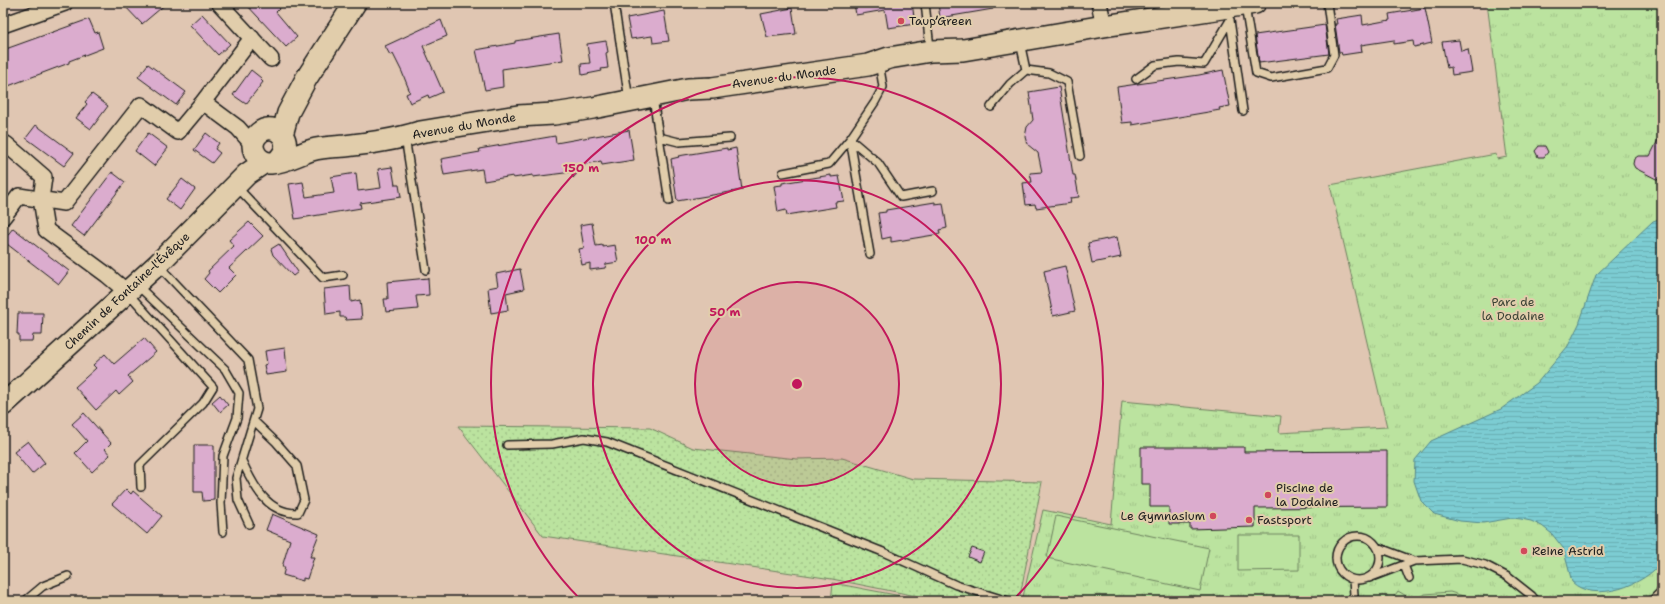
<svg xmlns="http://www.w3.org/2000/svg" width="1665" height="604" font-family="'Shantell Sans',sans-serif">
  <style>
    .grass { fill: url(#grass-tufts); stroke: #6c805e }
    .garden { fill: url(#garden-dots); stroke: #6c805e }
    .pitch { fill: #bbe39f; stroke: #6c805e }
    .water { fill: url(#water-rules); stroke: #558689 }
    .building { fill: #dbacce; stroke: #1c1c1c }
    .lines { fill: none; stroke-linecap: round; stroke-linejoin: round }
    .lane-casing { stroke: #1c1c1c; stroke-width: 10 }
    .street-casing { stroke: #1c1c1c; stroke-width: 18 }
    .secondary-casing { stroke: #1c1c1c; stroke-width: 24 }
    .lane { stroke: #e1cdab; stroke-width: 7 }
    .street { stroke: #e1cdab; stroke-width: 15 }
    .secondary { stroke: #e1cdab; stroke-width: 21 }
    .ring { fill: none; stroke: #c2185b; stroke-width: 2 }
    .poi-dot { fill: #d1495b; stroke: #e1cdab; stroke-width: 1.5 }
    .labels { text-anchor: middle; dominant-baseline: central; stroke-width: 4; stroke-linejoin: round; paint-order: stroke }
    .poi-label { font-size: 12px; fill: #1c1c1c; stroke: #e1cdab; text-anchor: start }
    .street-label { font-size: 12px; fill: #1c1c1c; stroke: #e1cdab }
    .park-label { font-size: 12px; fill: #3c4436; stroke: #e1cdab }
    .centre { fill: #c2185b; stroke: #e1cdab; stroke-width: 2 }
    .ring-label { font-size: 12px; text-anchor: middle; font-weight: bold; fill: #c2185b; stroke: #e1cdab; stroke-width: 4; stroke-linejoin: round; paint-order: stroke }
  </style>
  <defs>
    <pattern id="grass-tufts" width="24" height="20" patternUnits="userSpaceOnUse"><rect width="24" height="20" fill="#bbe39f"/><path d="M3 7l-1-3M5 7V3M7 7l1-3M15 17l-1-3M17 17v-4M19 17l1-3" fill="none" stroke="#a0c288"/></pattern>
    <pattern id="garden-dots" width="8" height="8" patternUnits="userSpaceOnUse"><rect width="8" height="8" fill="#bbe39f"/><path d="M2 2h.1M6 6h.1" fill="none" stroke="#a0c288" stroke-width="1.8" stroke-linecap="round"/></pattern>
    <pattern id="water-rules" width="6" height="5" patternUnits="userSpaceOnUse"><rect width="6" height="5" fill="#7bccd2"/><path d="M0 2.5h6" fill="none" stroke="#6aafb4"/></pattern>
  </defs>
  <rect width="100%" height="100%" fill="#e0c6b2"/>
  <filter id="ink" filterUnits="userSpaceOnUse"><feTurbulence type="fractalNoise" baseFrequency=".025" numOctaves="2"/><feDisplacementMap in="SourceGraphic" scale="8" xChannelSelector="R" yChannelSelector="G"/><feConvolveMatrix kernelMatrix="1 2 1 2 8 2 1 2 1" color-interpolation-filters="sRGB"/></filter>
  <g filter="url(#ink)">
    <path class="grass" d="M1487 3H1662V601H1022L1043 510 1111 524 1122 401 1281 416 1279 433 1387 427 1330 185 1496 154 1497 159 1507 157Z
      M833 583 927 601H831Z"/>
    <path class="garden" d="M458 426 650 428 693 448 797 459 842 458 913 479 1042 482 1019 601H941L832 579 543 536Z"/>
    <path class="pitch" d="M1056 516 1209 548 1200 591 1047 558Z
      M1238 535H1299V570L1238 571Z
      M1398 591 1413 600 1425 594 1450 592 1479 601H1391Z"/>
    <path class="water" d="M1662 218V561C1646 585 1594 604 1572 582L1563 548 1552 534 1542 526 1531 521 1521 519 1512 518 1483 523 1460 521 1434 514 1421 501 1414 481 1415 460 1431 441 1501 409 1537 383 1568 346 1579 324 1596 275 1653 221Z"/>
    <path class="building" d="M122 3H167L142 24Z
      M245 3H285L276 12 297 37 286 47Z
      M854 3H912L915 24 888 28 885 10 856 15Z
      M938 3H992L993 9 940 18Z
      M792 8 796 34 767 37 761 14Z
      M1425 8 1432 43 1414 47 1413 41 1394 44V40L1361 45 1362 52 1342 55 1341 52H1339L1335 24H1337L1336 19 1362 15 1363 25 1390 20 1389 14Z
      M664 11 669 41 653 43 652 36 631 39 627 18Z
      M202 14 230 44 218 55 190 25Z
      M89 19 95 33 98 32 103 48 69 61V63L3 88V50Z
      M441 20 447 36 423 46 443 92 429 98 428 95 410 103 406 94 410 92 402 72 393 54 390 55 385 46Z
      M1325 25 1329 54 1259 63 1255 35Z
      M559 34 563 60 502 69 503 87 485 90 476 50 515 43V41Z
      M1459 40 1461 51 1468 49 1472 72 1452 75 1451 67 1447 68 1442 42Z
      M606 41 608 52 606 53 608 68 601 69 602 71 582 75 581 64 590 63 587 44Z
      M148 64 186 92 176 105 138 77Z
      M251 70 261 78 260 79 263 82 246 104 233 95Z
      M1223 70 1230 106 1219 108 1220 110 1132 125V122L1122 123 1117 87 1199 75Z
      M1059 87 1073 175H1075L1079 197 1070 198 1071 203 1036 208 1035 204 1026 205 1023 183 1032 182 1030 173 1042 172 1038 153 1027 144 1025 137 1027 127 1033 120 1029 92Z
      M92 94 108 106 91 129 76 118 87 104 85 102Z
      M36 125 74 153 64 166 26 138Z
      M629 130 634 160 602 165 601 161 586 164 573 178 572 172 533 177V175L513 178V176L484 181 482 169 444 175 441 159 480 152 479 149 555 136 556 143Z
      M1662 132V182L1635 168 1633 164 1634 159 1638 156H1650Z
      M148 133 168 148 154 166 135 151Z
      M206 133 219 143 215 149 220 153 212 163 194 150Z
      M1539 146H1545L1548 152 1544 157H1538L1535 151Z
      M727 148V150L736 148 742 190 677 201 671 159 679 157 678 156Z
      M392 167 395 185H399L401 197 360 203 361 208 295 219 289 184 303 182 306 197 334 193 331 177 356 173 358 191 381 188 378 169Z
      M112 172 125 182 84 236 71 226Z
      M831 175V177L839 176 844 201 835 202 836 207 787 215 786 210 778 212 774 186 782 185V183Z
      M182 179 195 189 180 210 166 199Z
      M935 202V204L943 203 947 228 939 230 940 234 891 242V237L882 239 878 213 886 212V210Z
      M249 222 263 236 229 268 236 275 218 293 204 279 209 273 208 271 234 246 229 240Z
      M592 223 596 246 603 245V247L615 245 618 262 606 264 605 268 590 270V263L582 265 579 249 584 248 580 225Z
      M13 228 69 271 59 284 3 241Z
      M1117 237 1121 257 1092 263 1088 243Z
      M279 244 298 272 293 276 273 255 271 249Z
      M1065 266 1075 311 1053 316 1044 271Z
      M520 269 524 289 506 293 508 310 491 313 488 288 498 286 496 274Z
      M428 278 429 295 416 296 418 309 386 312 384 299H388L387 282Z
      M350 286 351 302 360 300 362 319 346 320 345 317H340V312L326 314 324 289Z
      M18 313H43L42 335H33L32 341H19V334H17Z
      M144 338 156 352 128 376 133 382 119 395 116 391 96 410 75 387 96 368 93 365 105 354 114 364Z
      M285 348 287 372 266 375 264 365 267 364 265 351Z
      M220 395 228 405 220 412 212 402Z
      M84 413 111 443 105 449 110 455 92 472 75 453 87 441 72 424Z
      M28 441 45 463 32 474 14 452Z
      M194 445H214V500L203 501 202 492H194Z
      M1141 447H1244V452L1387 451V507L1255 508V527L1190 529V524H1169V507H1150V484H1141Z
      M126 489 131 494 133 491 162 516 147 534 112 504Z
      M272 514 319 534 310 557H314L307 579 303 578V581L283 575 285 567H282L290 540 266 530Z
      M972 548 984 552 980 562 968 557Z"/>
    <g class="lines">
      <defs>
        <path id="lane" d="M614 3 629 100
          M925 3 930 48
          M1245 6 1256 73 1271 78 1327 68 1334 55 1327 3
          M1230 20 1243 111
          M1026 70 1049 73 1067 82 1080 156
          M1136 79 1155 65 1179 62 1204 64 1230 20
          M653 98 669 201
          M991 107 1010 84 1026 70 1020 42
          M405 137 426 270
          M659 137 679 142 730 138
          M783 173 829 164 850 139 878 163 901 197 933 191
          M237 187 323 278 343 275
          M870 254 850 139 875 102 883 87 879 62
          M159 266 248 360 257 409 236 478 238 500 249 524
          M137 285 225 369 239 393 237 418 223 456 221 503 223 532
          M128 293 213 387 203 403 140 465 141 487
          M507 445 552 444 584 438 607 442 883 552 956 585 1008 601
          M242 461C253 485 267 514 298 513L304 500 297 466 276 442 254 421
          M1336 558a22 22 0 1 1 44 0a22 22 0 1 1-44 0Z
          M1377 547 1414 561
          M1404 565 1409 578
          M1369 578 1414 561 1462 559 1485 565 1508 577 1532 596 1536 601
          M25 601 43 586 68 576
          M1350 601 1354 595 1353 580"/>
        <path id="street" d="M219 3 271 59
          M1099 3 1104 26
          M3 25 65 3
          M203 102 238 128 253 145
          M3 145 6 144 44 177 41 199 46 230 107 275 127 292
          M3 217 19 196 64 203 141 105 178 132 203 102 252 38
          M1657 601 1662 596"/>
        <path id="secondary" d="M282 135 288 113 306 79 355 3
          M276 162C299 143 275 119 259 133 246 144 256 163 271 163 286 162 298 154 312 150 322 147 334 147 345 146 370 143 395 140 420 132L518 116 554 114 593 108 688 89 712 88 868 65 889 58 931 51 963 50 1104 26 1255 3
          M3 405 158 264 247 174 265 162"/>
      </defs>
      <use href="#lane" class="lane-casing"/>
      <use href="#street" class="street-casing"/>
      <use href="#secondary" class="secondary-casing"/>
      <use href="#lane" class="lane"/>
      <use href="#street" class="street"/>
      <use href="#secondary" class="secondary"/>
    </g>
  </g>
  <circle cx="797" cy="384" r="102" fill="#c2185b" fill-opacity=".12"/>
  <g class="ring">
    <circle cx="797" cy="384" r="102"/>
    <circle cx="797" cy="384" r="204"/>
    <path d="M581 600A306 306 0 1 1 1013 600"/>
  </g>
  <g class="poi-dot">
    <circle cx="901" cy="21" r="4"/>
    <circle cx="1268" cy="495" r="4"/>
    <circle cx="1213" cy="516" r="4"/>
    <circle cx="1249" cy="520" r="4"/>
    <circle cx="1524" cy="551" r="4"/>
  </g>
  <g class="labels">
    <g class="poi-label">
      <text x="909" y="21">Taup’Green</text>
      <text x="1276" y="488">Piscine de<tspan x="1276" dy="14">la Dodaine</tspan></text>
      <text x="1205" y="516" text-anchor="end">Le Gymnasium</text>
      <text x="1257" y="520">Fastsport</text>
      <text x="1532" y="551">Reine Astrid</text>
    </g>
    <g class="street-label">
      <text transform="translate(784 77) rotate(-8)">Avenue du Monde</text>
      <text transform="translate(464 126) rotate(-10)">Avenue du Monde</text>
      <text transform="translate(127 291) rotate(-43)">Chemin de Fontaine-l'Évêque</text>
    </g>
    <g class="park-label">
      <text x="1513" y="302">Parc de<tspan x="1513" dy="14">la Dodaine</tspan></text>
    </g>
  </g>
  <circle cx="797" cy="384" r="6" class="centre"/>
  <g class="ring-label">
    <text x="581" y="172">150 m</text>
    <text x="653" y="244">100 m</text>
    <text x="725" y="316">50 m</text>
  </g>
  <rect width="1665" height="604" fill="none" stroke="#e1cdab" stroke-width="16"/>
  <rect x="8" y="8" width="1649" height="588" fill="none" stroke="#1c1c1c" stroke-width="1.5" filter="url(#ink)"/>
</svg>
